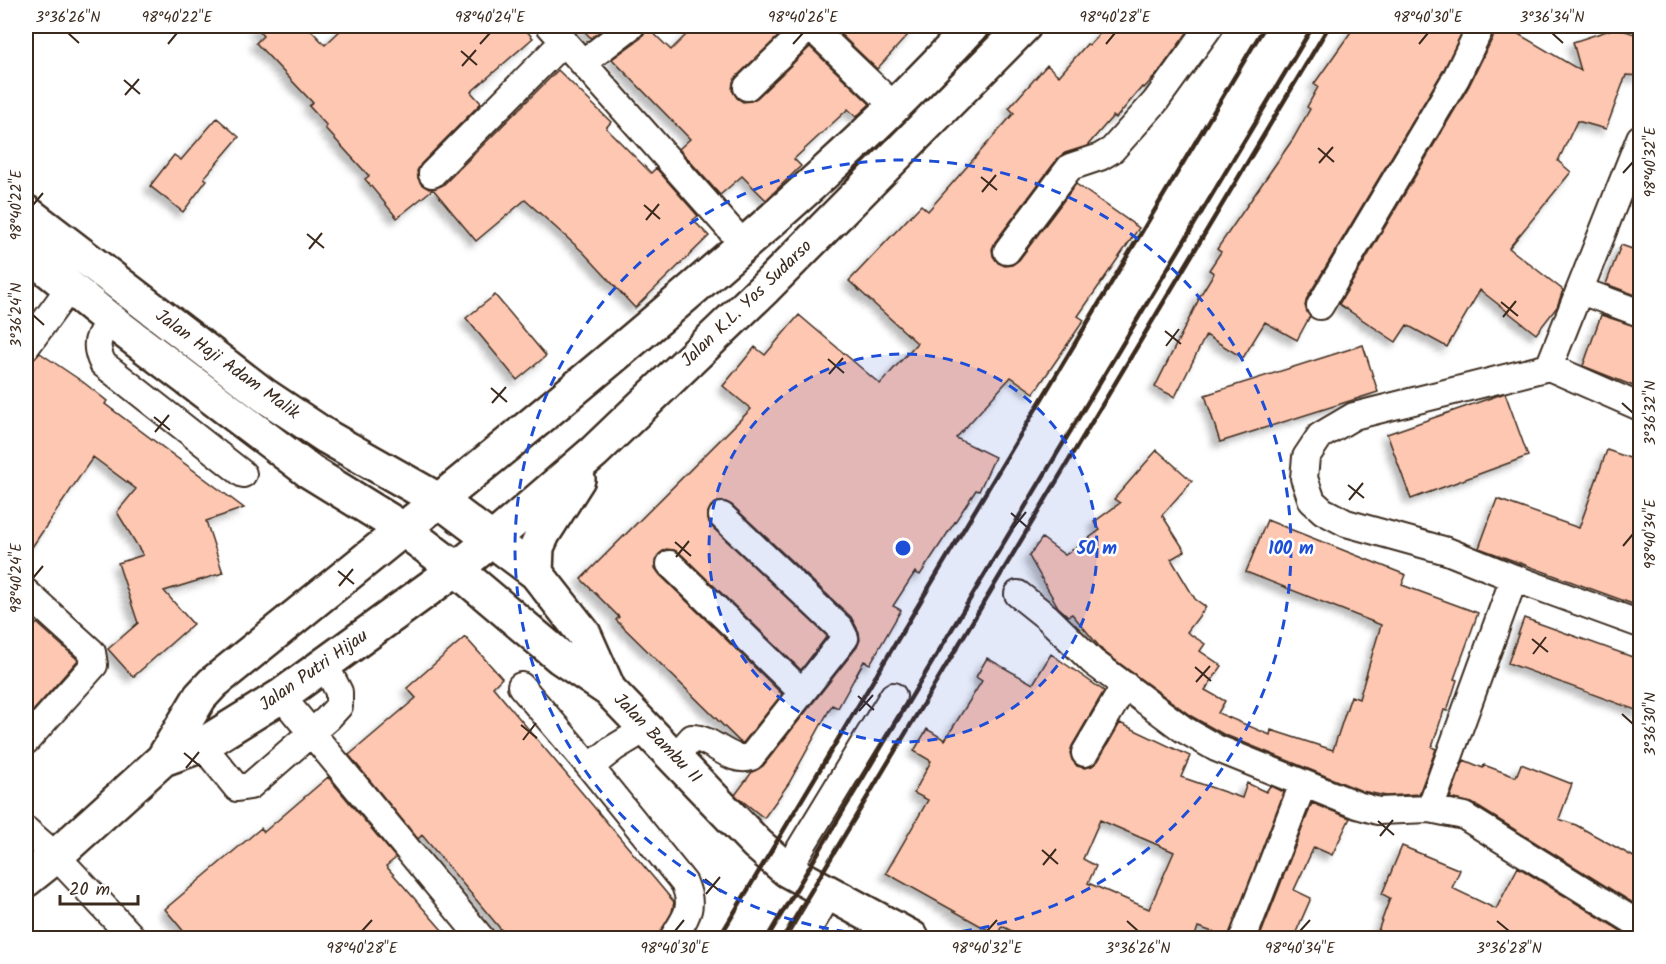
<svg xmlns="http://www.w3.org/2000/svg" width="1666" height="964" font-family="Kalam,sans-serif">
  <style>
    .building { fill: #fec7b1; stroke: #3b2a1e; stroke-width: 1.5; fill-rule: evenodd; filter: url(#shadow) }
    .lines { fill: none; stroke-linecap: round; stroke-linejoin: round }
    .minor-casing { stroke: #3b2a1e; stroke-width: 30 }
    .major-casing { stroke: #3b2a1e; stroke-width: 38 }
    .minor { stroke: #fff; stroke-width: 26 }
    .major { stroke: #fff; stroke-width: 33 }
    .rail { stroke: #3b2a1e; stroke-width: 4.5 }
    .ticks { fill: none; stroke: #3b2a1e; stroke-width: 2 }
    .ring { fill: none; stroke: #1d4ed8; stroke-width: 3; stroke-dasharray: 10 8 }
    .labels { text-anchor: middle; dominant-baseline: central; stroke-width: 5; stroke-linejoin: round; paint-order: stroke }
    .street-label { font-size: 18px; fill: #3b2a1e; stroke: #fff }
    .centre { fill: #1d4ed8; stroke: #fff; stroke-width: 3 }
    .ring-label { font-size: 18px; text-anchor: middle; font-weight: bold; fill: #1d4ed8; stroke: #fff; stroke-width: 5; stroke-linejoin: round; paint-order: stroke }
    .neatline { fill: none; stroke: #3b2a1e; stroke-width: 2 }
    .ticks-label { font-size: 15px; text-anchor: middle; fill: #3b2a1e }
  </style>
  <defs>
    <filter id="shadow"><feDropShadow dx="-5.5" dy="5.5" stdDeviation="3" flood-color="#0004"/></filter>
  </defs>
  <rect width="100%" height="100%" fill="#fff"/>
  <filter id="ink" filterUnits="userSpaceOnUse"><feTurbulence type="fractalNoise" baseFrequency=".0167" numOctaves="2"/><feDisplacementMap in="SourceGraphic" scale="12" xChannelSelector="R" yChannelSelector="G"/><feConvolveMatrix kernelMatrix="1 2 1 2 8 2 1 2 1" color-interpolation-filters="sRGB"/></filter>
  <g filter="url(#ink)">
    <path class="building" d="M255 26H307L325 45 345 26H522L533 38 471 92 481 103 421 164 417 171 418 178 421 184 429 189 436 188 443 185 558 70 611 122 606 128 651 173 656 168 698 216 693 220 709 236 635 308 583 252 525 200 476 241 433 189 397 218 365 179 369 176 325 128 327 126 309 106 313 103 256 43 263 36Z
      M579 26H607L591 38Z
      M646 26 671 50 695 26H789L736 77 733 82 732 90 737 98 743 102 751 101 757 98 810 47 870 104 856 117 848 109 794 159 801 166 766 200 742 176 720 195 679 149 690 139 612 59 641 38 645 32Z
      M836 26H916L877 69 834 28Z
      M1107 26H1192L1158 73 1144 88 1142 87 1116 118 1113 116 1087 146 1065 153 1058 158 995 242 992 249 993 256 998 263 1005 266 1012 265 1019 260 1076 184 1139 228 1078 316 1084 320 1034 393 1011 377 956 438 995 457 979 491 976 490 920 575 915 572 893 606 901 610 870 664 864 661 838 708 832 705 789 783 764 818 735 795 752 772 763 766 857 647 860 640 859 632 851 617 732 505 726 502H718L711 506 708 512V520L711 526 827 636 801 670 680 553 674 550 666 549 659 554 655 561V568L660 575 782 694 743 743 740 742 616 620 619 617 581 579 751 409 723 386 755 347 765 355 799 315 880 384 917 343 849 281 921 205 928 211 1014 113 1009 108 1047 65 1059 76 1087 44 1089 45Z
      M1355 26H1465L1443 71 1307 298 1305 306 1310 316 1297 340 1265 322 1243 358 1206 335 1175 397 1155 387 1199 299H1198L1214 273 1209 270 1221 252 1217 249 1293 139 1310 109 1307 107 1318 87 1314 84Z
      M1496 26H1505L1581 71 1573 42 1616 28 1641 36V76L1626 75 1606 129 1577 121 1558 161 1571 172 1509 248 1563 290 1557 307 1536 334 1480 290 1447 347 1407 325 1396 342 1339 304 1469 86 1495 33Z
      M217 118 239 137 204 178 207 180 183 212 150 186 174 155 181 160Z
      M1621 245 1641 252V297L1606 284Z
      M495 295 546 356 517 380 466 318Z
      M1601 315 1641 328V389L1583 366Z
      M1363 345 1378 392 1220 442 1205 395Z
      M40 353 83 382 107 401 105 404 244 508 206 521 223 573 164 591 193 624 133 677 108 649 138 623 118 563 143 555 117 512 136 489 93 457 26 556V362L33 360Z
      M1505 393 1528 456 1411 499 1387 434Z
      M1157 450 1192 481 1162 515 1185 551 1171 559 1195 599 1206 607 1187 632 1205 644 1200 651 1222 666 1205 690 1225 701 1218 713 1270 735 1271 730 1333 750 1351 696 1359 699 1381 625 1246 572 1267 520 1406 575 1402 585 1478 613 1454 679 1457 680 1447 711 1444 710 1432 747 1436 749 1419 794 1386 796 1362 791 1223 734 1191 716 1103 651 1072 614 1068 616 1058 607 1029 556 1042 538 1065 555 1100 530 1094 522 1120 503 1114 499Z
      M1607 450 1641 462V607L1479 548 1497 499 1579 528Z
      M1524 618 1641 660V712L1508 663Z
      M37 623 78 660 26 719V636Z
      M465 637 502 678 493 687 674 902 672 912 659 935 654 939H509L422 835 418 839 349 755 416 698 407 688Z
      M1051 654 1104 691 1072 746 1070 753 1072 760 1077 766 1085 768 1092 766 1098 761 1120 723 1190 756 1181 777 1242 798 1247 783 1266 792 1270 786 1284 792 1228 937 1198 927 1194 939H1027L1002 926 997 935 886 873 928 800 914 793 931 761 914 751 927 729 945 740 982 681 976 677 987 658 1033 684ZM1100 820 1174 852 1149 909 1088 883 1096 866 1083 859Z
      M1464 760 1483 768 1484 765 1516 777 1521 764 1572 784 1559 819 1576 825 1641 861V908L1472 803 1450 798Z
      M328 777 396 858 386 866 450 939H190L165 909 261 828 264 832Z
      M1312 803 1350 818 1332 855 1314 847 1294 890 1311 898 1293 939H1259Z
      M1402 846 1460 870 1452 888 1496 909 1518 867 1634 939H1375L1390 898 1382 894Z"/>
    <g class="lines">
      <defs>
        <path id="minor" d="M550 26 744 245
          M810 26 895 107
          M584 62 631 26
          M747 87 810 26
          M1640 138 1549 367 1354 416 1320 436 1306 457 1304 478 1312 501 1323 511 1346 523 1447 551 1514 578 1640 624
          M432 174 564 41
          M1007 251 1070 167 1100 157 1112 150 1155 102 1210 26
          M1581 291 1640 313
          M1320 306 1456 78 1481 26
          M110 320C98 337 93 344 103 364L243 474
          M26 347 70 287
          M1549 367 1640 407
          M670 564 802 692
          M26 592 92 652 94 665 26 741
          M1018 594 1048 618 1093 662 1183 729 1216 748 1357 805 1378 811 1430 809 1464 816 1640 925
          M521 686 590 767
          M281 696 481 938
          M647 728 614 748 590 767 684 883C695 908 686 917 673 938
          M202 745 237 788 250 786 327 719 339 706V692L325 665
          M1085 753 1125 685
          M675 757 692 738C713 738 730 764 751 757L845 638 840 628 722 516
          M1430 809 1514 578
          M26 830 56 856 133 938
          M787 870 893 696
          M803 938 829 894
          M1243 938 1303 784"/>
        <path id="major" d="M26 212 264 395 327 437 440 501 536 573 584 634 609 690 757 844 787 870 912 938
          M26 252 110 320 309 471 403 529 456 569 560 657 609 690
          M536 573 537 547 543 534 578 479
          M163 759 202 745 281 696 456 569 492 540 594 452 765 288 1024 26
          M26 880 56 856 163 759 200 697 213 683C365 560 517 439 666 312 772 221 878 129 972 26"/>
      </defs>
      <use href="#minor" class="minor-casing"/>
      <use href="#major" class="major-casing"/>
      <use href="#minor" class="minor"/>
      <use href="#major" class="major"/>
      <path class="rail" d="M719 938 1265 26
        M767 938 1313 26
        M783 938 1329 26"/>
    </g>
  </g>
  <path class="ticks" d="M68 33 79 43M1552 33 1563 43M168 44 177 33M480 44 490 33M793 44 803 33M1106 44 1115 33M1419 44 1428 33M461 51 477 65M462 66 476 50M124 80 140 94M125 95 139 79M1318 148 1334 162M1319 163 1333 147M1623 173 1633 162M981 177 997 190M982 192 996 175M33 205 43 193M644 205 660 219M646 220 659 204M307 234 324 248M309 249 322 233M1501 302 1518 316M33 315 44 325M1503 317 1516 301M1165 331 1181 344M1166 346 1179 329M828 359 844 373M829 374 843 358M491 388 507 402M492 403 506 387M1622 403 1633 413M154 417 170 430M155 432 169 415M1348 485 1364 498M1349 500 1363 483M1011 513 1027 527M1013 528 1026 512M675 542 691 556M1623 546 1633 534M676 557 689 541M338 571 354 584M33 578 43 566M339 586 353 569M1532 639 1548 652M1533 654 1546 637M1195 667 1211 681M1196 682 1210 666M858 696 874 710M859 711 873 695M1622 714 1633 724M521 725 537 738M523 740 536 723M184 753 201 767M186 768 199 752M1378 821 1394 835M1380 836 1393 820M1042 850 1058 864M1043 865 1056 849M705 879 721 892M706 894 720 877M1127 921 1138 931M1497 921 1509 931M362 931 372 920M675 931 684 920M987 931 997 920M1300 931 1310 920"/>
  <circle cx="903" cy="548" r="194" fill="#1d4ed8" fill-opacity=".12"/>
  <g class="ring">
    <circle cx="903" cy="548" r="194"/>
    <circle cx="903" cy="548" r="388"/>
  </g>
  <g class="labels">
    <g class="street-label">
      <text transform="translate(747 304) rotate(-44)">Jalan K.L. Yos Sudarso</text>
      <text transform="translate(227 365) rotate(36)">Jalan Haji Adam Malik</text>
      <text transform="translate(314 671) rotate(-35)">Jalan Putri Hijau</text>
      <text transform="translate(657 739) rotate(46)">Jalan Bambu II</text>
    </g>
  </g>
  <circle cx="903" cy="548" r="9" class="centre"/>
  <g class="ring-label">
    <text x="1097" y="554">50 m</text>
    <text x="1291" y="554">100 m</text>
  </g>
  <rect width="1666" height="964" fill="none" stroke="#fff" stroke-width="66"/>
  <path d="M60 895v9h78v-9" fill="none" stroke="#3b2a1e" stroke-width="3"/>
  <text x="69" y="895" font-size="18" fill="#3b2a1e" stroke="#ffffff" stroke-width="4.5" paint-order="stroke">20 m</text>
  <rect x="33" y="33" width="1600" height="898" class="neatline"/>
  <g class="ticks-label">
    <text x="68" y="22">3°36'26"N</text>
    <text x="177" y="22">98°40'22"E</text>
    <text x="490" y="22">98°40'24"E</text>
    <text x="803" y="22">98°40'26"E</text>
    <text x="1115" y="22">98°40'28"E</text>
    <text x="1428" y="22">98°40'30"E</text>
    <text x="1552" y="22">3°36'34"N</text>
    <text transform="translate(1650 162) rotate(-90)" y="5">98°40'32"E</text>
    <text transform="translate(16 205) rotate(-90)" y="5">98°40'22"E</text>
    <text transform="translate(16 315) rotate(-90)" y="5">3°36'24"N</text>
    <text transform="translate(1650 413) rotate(-90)" y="5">3°36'32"N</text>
    <text transform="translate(1650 534) rotate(-90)" y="5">98°40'34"E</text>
    <text transform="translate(16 578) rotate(-90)" y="5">98°40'24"E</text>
    <text transform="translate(1650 724) rotate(-90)" y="5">3°36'30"N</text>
    <text x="362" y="953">98°40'28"E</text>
    <text x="675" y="953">98°40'30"E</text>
    <text x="987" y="953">98°40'32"E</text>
    <text x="1138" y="953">3°36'26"N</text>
    <text x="1300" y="953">98°40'34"E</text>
    <text x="1509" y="953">3°36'28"N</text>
  </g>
</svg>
